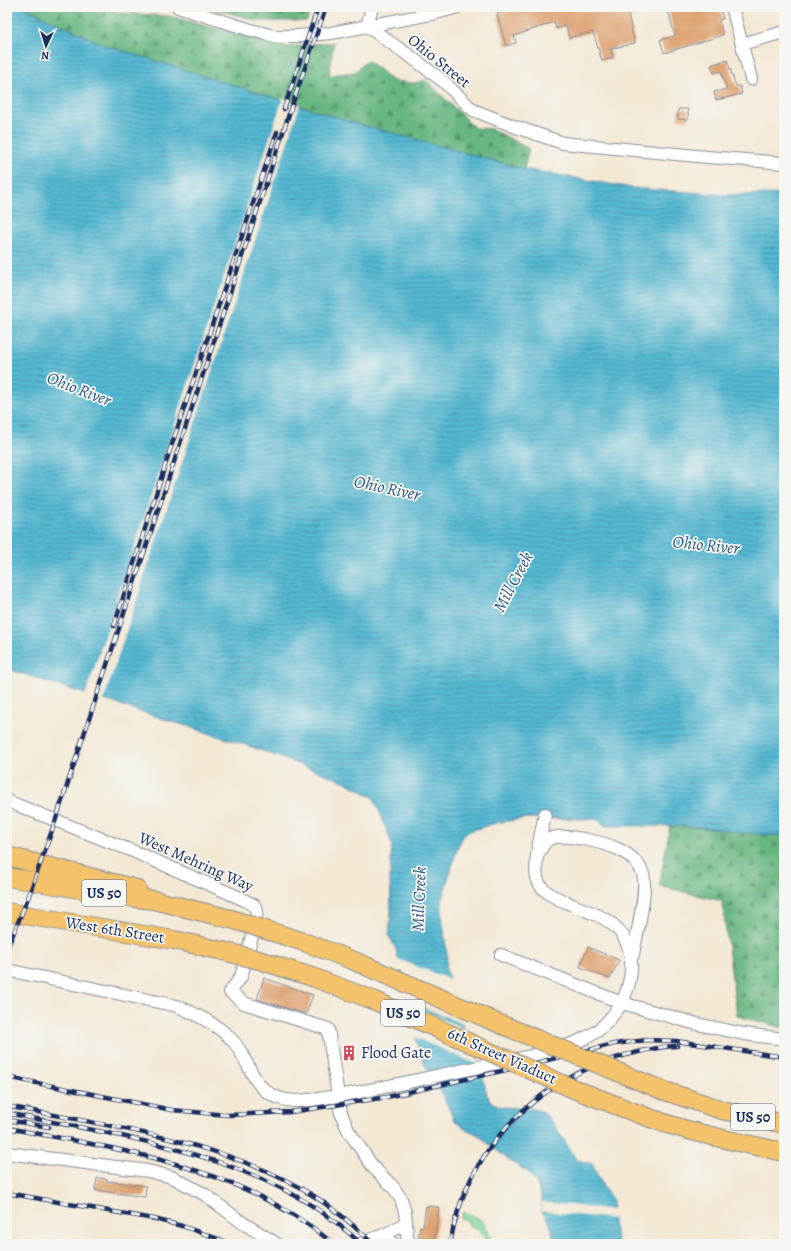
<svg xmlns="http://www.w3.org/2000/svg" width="791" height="1251" font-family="Alegreya,serif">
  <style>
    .grass { fill: url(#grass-tufts); stroke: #4e827b }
    .forest { fill: url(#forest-firs); stroke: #42726f }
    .water { fill: url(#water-rules); stroke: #387498 }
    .pier { fill: #f3e8d4 }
    .building { fill: #dc9c68 }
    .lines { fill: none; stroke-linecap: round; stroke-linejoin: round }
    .minor-casing { stroke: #878c99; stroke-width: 14 }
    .highway-casing { stroke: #878c99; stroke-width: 20 }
    .minor { stroke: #fff; stroke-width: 12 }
    .highway { stroke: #f3c26a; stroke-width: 18 }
    .rail-casing { stroke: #1b2f5e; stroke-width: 4.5 }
    .rail { stroke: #f6f6f2; stroke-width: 3; stroke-dasharray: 9; stroke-linecap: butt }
    .highway-bridge-casing { stroke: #878c99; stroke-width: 20; stroke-linecap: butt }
    .highway-bridge { stroke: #f3c26a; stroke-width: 18 }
    .labels { text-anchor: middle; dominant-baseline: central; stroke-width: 3.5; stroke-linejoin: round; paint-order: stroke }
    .shield { fill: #f6f6f2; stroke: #5d6b8a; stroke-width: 1 }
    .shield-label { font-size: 15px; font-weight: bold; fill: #1b2f5e }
    .street-label { font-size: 16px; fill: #1b2f5e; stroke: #f6f6f2 }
    .poi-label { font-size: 16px; fill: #1b2f5e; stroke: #f6f6f2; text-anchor: start }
    .water-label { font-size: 17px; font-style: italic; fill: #2c5881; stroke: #f6f6f2 }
  </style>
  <defs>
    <pattern id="grass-tufts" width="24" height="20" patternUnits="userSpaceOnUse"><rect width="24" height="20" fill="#80d598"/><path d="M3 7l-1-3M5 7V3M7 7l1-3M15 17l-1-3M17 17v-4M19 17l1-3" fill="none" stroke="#6eb785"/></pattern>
    <pattern id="forest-firs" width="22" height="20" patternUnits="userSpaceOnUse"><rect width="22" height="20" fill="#68b680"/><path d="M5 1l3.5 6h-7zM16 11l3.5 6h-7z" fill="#55946c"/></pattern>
    <pattern id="water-rules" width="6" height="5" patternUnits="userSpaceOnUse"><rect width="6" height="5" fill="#54b8d2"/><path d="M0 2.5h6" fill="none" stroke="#4596ae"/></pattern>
  </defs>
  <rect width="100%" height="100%" fill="#f6f6f2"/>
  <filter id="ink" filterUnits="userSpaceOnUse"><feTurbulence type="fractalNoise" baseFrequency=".025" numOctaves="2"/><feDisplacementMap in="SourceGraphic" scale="8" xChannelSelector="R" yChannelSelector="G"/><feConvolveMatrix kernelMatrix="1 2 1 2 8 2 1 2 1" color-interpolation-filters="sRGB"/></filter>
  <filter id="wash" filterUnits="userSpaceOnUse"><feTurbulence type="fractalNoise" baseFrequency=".012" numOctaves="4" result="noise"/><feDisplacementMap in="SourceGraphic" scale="16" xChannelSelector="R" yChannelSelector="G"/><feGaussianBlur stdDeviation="0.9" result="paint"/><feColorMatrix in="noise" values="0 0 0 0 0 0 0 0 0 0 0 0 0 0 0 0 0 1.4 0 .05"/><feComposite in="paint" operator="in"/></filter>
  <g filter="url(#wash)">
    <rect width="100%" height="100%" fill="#f3e8d4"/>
    <path class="grass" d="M463 1212C484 1218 486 1224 493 1244H488L479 1230 468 1224V1221L461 1218Z"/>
    <path class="forest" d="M23 7H106L119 13 168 16 288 47 334 42 329 75 355 72 367 60 393 81 413 83 426 80 475 128 492 129 529 149 524 169 358 124 104 45Z
      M210 7H311L307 21H257Z
      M670 826C708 827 746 833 784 836V1028L737 1016 722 901 659 886Z"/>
    <path class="water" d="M7 7H23L104 45 358 124 524 169 632 188 727 195 784 194V836L747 833 694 826H606L597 819 527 818 496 823 470 831 464 835 458 846 442 899V914L447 956 446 969 460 1021 478 1056 487 1095 491 1102 502 1107 534 1109 543 1112 553 1123 574 1156 578 1160 592 1164 603 1187 612 1199 613 1223 618 1244H553C554 1230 550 1221 541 1211L542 1195H540L538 1186 528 1172 510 1161 477 1134 465 1129 454 1120 446 1102 423 1061 406 1011 396 949 389 936 391 910 390 876 392 844 374 798 344 781 246 745 7 669Z"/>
    <path class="pier" d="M283 98 300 104 103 702 85 696Z
      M395 958 451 980 461 1020 464 1025 402 998Z
      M402 1001 466 1029 480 1055 483 1067 412 1036Z
      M542 1202 615 1210V1219L541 1211Z"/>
    <g id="blocks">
      <path class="building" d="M508 7H519L520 10 530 7H644L645 9 628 14 635 43 610 49 613 58 602 61 593 32 569 38 566 26 556 29 554 22 514 36 516 43 506 46 497 14 509 10Z
        M667 7H720L723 19 719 20 723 35 664 53 660 40 675 36Z
        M727 60 736 86H740L742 94 716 100 714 92 727 89 721 71 714 73 711 65Z
        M678 109H688V120L678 119Z
        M588 947 619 960 610 979 580 967Z
        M264 978 313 995 306 1014 257 999Z
        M97 1178 107 1179V1181L146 1186 145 1197 95 1190Z
        M426 1206 439 1207 434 1241 418 1238 420 1226 423 1227Z"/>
    </g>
  </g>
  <g filter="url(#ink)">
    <use href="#blocks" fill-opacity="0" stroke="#878c99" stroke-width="1"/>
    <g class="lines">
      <defs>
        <path id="minor" d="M178 7 251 30 274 36H297L331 33 436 13 458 7
          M732 7 751 79
          M367 26 411 57 443 81 473 110 516 127 563 143 707 157 784 163
          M367 26 372 7
          M742 44 784 32
          M7 801 135 852 238 897 254 905 257 911 252 936 241 977 230 992 244 1003 328 1029 338 1096C387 1087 435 1076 484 1066 516 1059 559 1052 587 1037 602 1030 612 1017 622 1003L501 955
          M545 814C542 830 532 867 538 881 544 895 562 900 575 906 584 910 594 913 603 918 637 937 636 972 622 1003L697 1024 744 1034 784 1039
          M540 851C542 846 544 842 549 839 563 832 606 843 620 850 630 855 639 863 643 874 648 891 636 936 633 955
          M7 970 177 1006C196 1014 219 1025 233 1041 253 1064 250 1092 286 1100 302 1103 321 1098 338 1096L341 1113 348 1130 373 1167 394 1188 401 1199 405 1212 408 1244
          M7 1153 148 1171 172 1177 204 1194 243 1223 277 1244
          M375 1238 385 1239 394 1244
          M360 1244 388 1233 406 1223"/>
        <path id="highway" d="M7 856 137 889
          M7 877 135 898 153 900 231 919
          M7 912 174 940 223 951
          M576 1090C609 1102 641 1116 674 1126 710 1137 747 1144 784 1152
          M722 1110 784 1124"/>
      </defs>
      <use href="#minor" class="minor-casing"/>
      <use href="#highway" class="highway-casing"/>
      <use href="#minor" class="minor"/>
      <use href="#highway" class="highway"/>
      <defs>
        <path id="rail" d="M284 109 318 7
          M114 626 170 450 277 132
          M7 949 28 898 55 822 291 108 326 7
          M7 1077 172 1110 227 1115 291 1112 387 1097 506 1070 614 1044 647 1040 676 1041 784 1057
          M7 1106C111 1127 225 1140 317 1198 337 1211 356 1227 373 1244
          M7 1113C125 1137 271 1156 361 1244
          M7 1120 49 1127
          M7 1128C123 1150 240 1166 334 1244
          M7 1193 154 1219 182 1226 233 1244
          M450 1244C466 1150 535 1080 626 1055 643 1051 660 1046 677 1046"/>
      </defs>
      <use href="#rail" class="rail-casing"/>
      <use href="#rail" class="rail"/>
      <defs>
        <path id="highway-bridge" d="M231 919 301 941 352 960 500 1024 662 1090 722 1110
          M223 951 259 960 315 978 373 1000 576 1090"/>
      </defs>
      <use href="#highway-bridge" class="highway-bridge-casing"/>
      <use href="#highway-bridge" class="highway-bridge"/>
    </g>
  </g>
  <defs>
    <symbol id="building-bare" viewBox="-9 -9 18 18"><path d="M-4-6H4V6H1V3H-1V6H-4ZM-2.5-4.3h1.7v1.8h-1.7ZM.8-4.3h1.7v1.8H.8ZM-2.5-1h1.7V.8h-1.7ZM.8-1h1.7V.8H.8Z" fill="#d1495b" stroke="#f6f6f2" stroke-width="2.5" paint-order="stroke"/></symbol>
  </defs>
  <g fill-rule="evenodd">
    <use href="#building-bare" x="338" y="1042" width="22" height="22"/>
  </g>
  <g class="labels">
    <g class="shield">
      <rect x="82" y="880" width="44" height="26" rx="3"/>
      <rect x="381" y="1000" width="44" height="26" rx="3"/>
      <rect x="731" y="1104" width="44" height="26" rx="3"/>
    </g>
    <g class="shield-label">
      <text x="104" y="893">US 50</text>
      <text x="403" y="1013">US 50</text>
      <text x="753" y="1117">US 50</text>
    </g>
    <g class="street-label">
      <text transform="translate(439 61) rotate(39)">Ohio Street</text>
      <text transform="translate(196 862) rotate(24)">West Mehring Way</text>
      <text transform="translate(115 930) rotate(9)">West 6th Street</text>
      <text transform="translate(502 1056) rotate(24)">6th Street Viaduct</text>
    </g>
    <g class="poi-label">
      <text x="361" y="1053">Flood Gate</text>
    </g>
    <g class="water-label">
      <text transform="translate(79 389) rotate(21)">Ohio River</text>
      <text transform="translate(387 488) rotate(12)">Ohio River</text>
      <text transform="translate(706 545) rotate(6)">Ohio River</text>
      <text transform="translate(513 582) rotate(-62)">Mill Creek</text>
      <text transform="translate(419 899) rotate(-88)">Mill Creek</text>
    </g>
  </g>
  <rect width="791" height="1251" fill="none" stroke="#f6f6f2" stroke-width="24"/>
  <g transform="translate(46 46) rotate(184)" stroke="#f6f6f2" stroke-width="3" paint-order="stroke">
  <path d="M0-3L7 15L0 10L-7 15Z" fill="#1b2f5e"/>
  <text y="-6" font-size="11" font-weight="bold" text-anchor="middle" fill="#1b2f5e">N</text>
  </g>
</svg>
